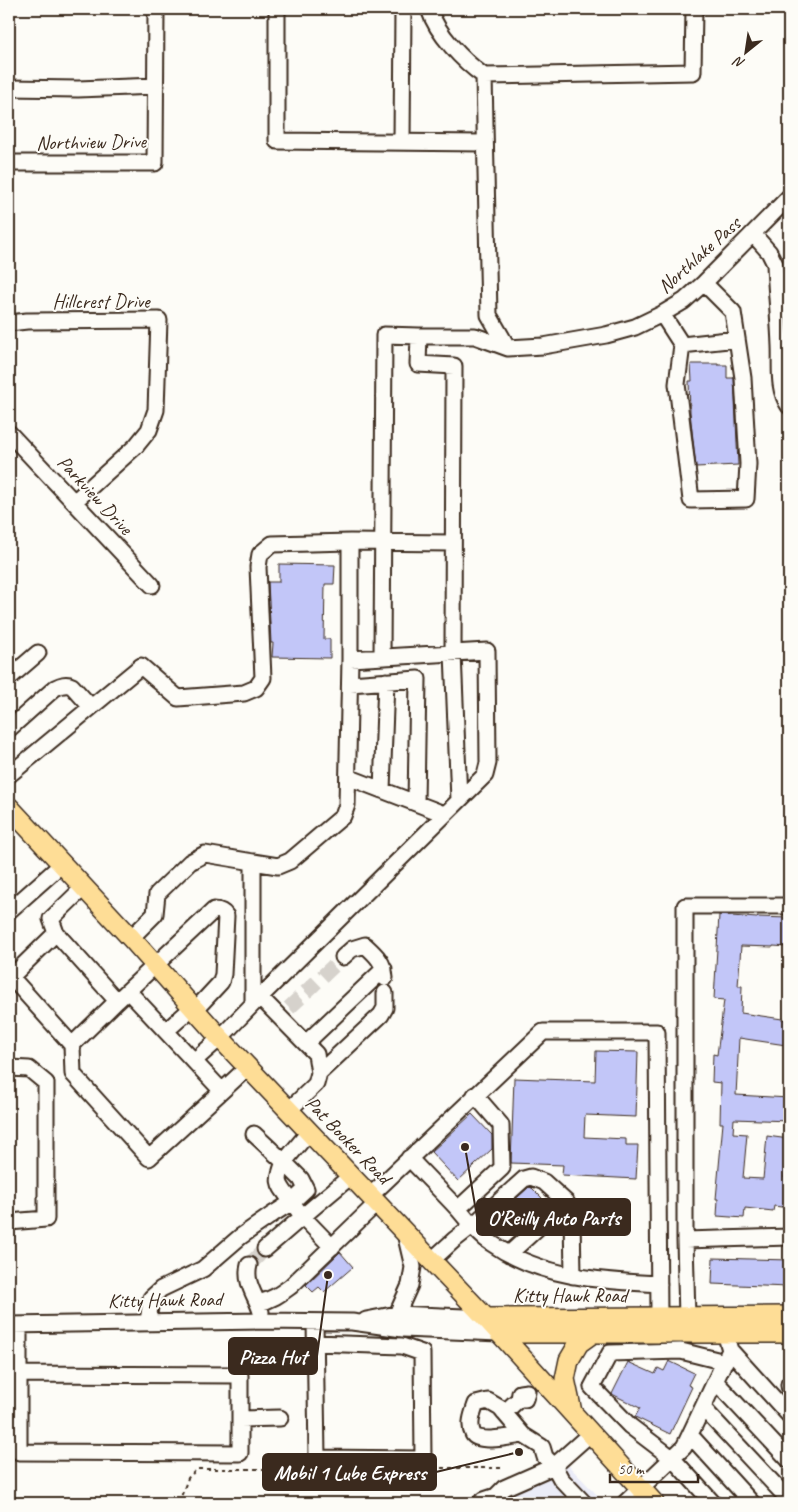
<svg xmlns="http://www.w3.org/2000/svg" width="798" height="1512" font-family="Caveat,sans-serif">
  <style>
    .built { fill: #ebecf7 }
    .building { fill: #c2c6f8; stroke: #3b2a1e }
    .lines { fill: none; stroke-linecap: round; stroke-linejoin: round }
    .minor-tunnel { stroke: #d6d2cc; stroke-width: 15; stroke-dasharray: 15 8; stroke-linecap: butt }
    .minor-casing { stroke: #3b2a1e; stroke-width: 19 }
    .major-casing { stroke: #3b2a1e; stroke-width: 22 }
    .path { stroke: #3b2a1e; stroke-width: 2; stroke-dasharray: 4 4; stroke-linecap: butt }
    .minor { stroke: #fdfcf7; stroke-width: 15 }
    .major { stroke: #fedd96; stroke-width: 19 }
    .labels { text-anchor: middle; dominant-baseline: central; stroke-width: 4; stroke-linejoin: round; paint-order: stroke }
    .street-label { font-size: 20px; fill: #3b2a1e; stroke: #fdfcf7 }
    .leader { fill: none; stroke: #3b2a1e; stroke-width: 2 }
    .callout-dot { fill: #3b2a1e; stroke: #fdfcf7; stroke-width: 2 }
    .callout { fill: #3b2a1e; stroke: #3b2a1e; stroke-width: 2 }
    .callout-label { font-size: 21px; text-anchor: middle; font-weight: bold; fill: #fff }
  </style>
  <rect width="100%" height="100%" fill="#fdfcf7"/>
  <filter id="ink" filterUnits="userSpaceOnUse"><feTurbulence type="fractalNoise" baseFrequency=".02" numOctaves="2"/><feDisplacementMap in="SourceGraphic" scale="10" xChannelSelector="R" yChannelSelector="G"/><feConvolveMatrix kernelMatrix="1 2 1 2 8 2 1 2 1" color-interpolation-filters="sRGB"/></filter>
  <g filter="url(#ink)">
    <path class="built" d="M565 1462 605 1503H504L500 1499 508 1492Z"/>
    <path class="building" d="M691 364H718V365H727V378H734L738 465 696 467 690 412 689 381H692Z
      M279 564 335 565 334 584H325L324 639H330V658L272 657 273 643H271L268 582H279Z
      M719 915 757 918 758 917 789 918V947L773 946V947L741 946 738 986H742L741 1013 789 1020V1043H786V1045L739 1038 736 1095 789 1098V1121L734 1119 733 1133 747 1134 743 1178 763 1179 767 1136 789 1139V1159H786L784 1178H789V1208L774 1206 773 1211 745 1208 744 1218 717 1216 718 1199H716L723 1123H720L721 1083 712 1082 713 1054 717 1055 724 1000 714 999Z
      M596 1051 638 1052 636 1117 585 1115 584 1137 626 1139V1145H638L636 1179 562 1175 563 1165 511 1163 514 1078 595 1081Z
      M472 1114 492 1135V1149L458 1181 431 1152Z
      M529 1187 532 1188 542 1198 503 1235 490 1222Z
      M340 1252 353 1267 324 1292 319 1287 313 1292 306 1285Z
      M713 1258 789 1260V1287L712 1284Z
      M669 1361 694 1373 688 1385 692 1387 670 1434 635 1417 640 1408 612 1394 628 1362 655 1374 658 1368 664 1371Z"/>
    <g class="lines">
      <path class="minor-tunnel" d="M289 1008 343 957
        M249 1265 265 1249"/>
      <defs>
        <path id="minor" d="M277 9V141L484 143
          M429 9C437 34 463 61 484 76L489 315 508 348
          M484 76 693 72 694 9
          M9 88 78 89 156 86
          M402 142 403 9
          M9 163H155L156 9
          M753 234 769 252 775 264C776 291 779 318 780 346 781 366 777 389 789 406
          M662 314 682 345 737 339
          M9 323 27 321 159 320 156 410 149 430 136 446 74 502
          M419 336H475L508 348 543 346 606 335 635 327 662 314 684 301 704 283 789 197
          M682 345 677 384 691 500 746 499 748 464 743 378 733 312 704 283
          M9 433 152 585
          M350 542 453 543
          M382 657 384 335 419 336 418 364 454 366 453 653 459 800
          M9 678 38 653
          M350 684 418 679 416 803
          M9 729 55 688C61 685 66 683 72 686L91 707
          M9 775 141 666 178 698 244 693 256 688 263 678 258 567 260 554 272 544 350 542V659L487 651 488 763 485 775 253 1004
          M348 777 444 814
          M382 790 386 681
          M253 862 278 866 290 861 343 816 347 805 350 659
          M789 906H685V1240L789 1237
          M9 911 62 864
          M56 933 51 919 84 887
          M131 938 155 914 157 894 190 862 205 854 253 862V1004L220 1038 194 1061
          M343 957 352 949 365 945C376 955 384 962 385 978
          M260 997 316 1054 319 1073 316 1084 289 1110
          M117 1001 72 1045 11 977 56 933 117 1001 214 910C219 910 223 911 226 916L223 974 221 982 195 1010
          M166 1031 193 1007
          M306 1043 384 969
          M72 1045 73 1074 149 1158 222 1091 128 991
          M9 1068 29 1069 46 1083V1219L9 1222
          M319 1073 381 1015 385 1008V993
          M222 1091 248 1067
          M254 1134 284 1162 309 1132
          M409 1158C425 1175 441 1191 457 1208 468 1220 477 1234 491 1243 541 1278 600 1281 659 1284
          M370 1196 543 1032H657L659 1317
          M458 1209 502 1168 501 1125 475 1095
          M685 1240 687 1317
          M265 1249 315 1206 351 1176
          M509 1254 566 1202
          M431 1261 454 1240 472 1226 524 1179 531 1177 544 1182 566 1202 570 1208 572 1216 573 1276
          M249 1265C244 1283 257 1297 261 1312
          M258 1303C272 1300 280 1294 291 1286L377 1203
          M397 1314 410 1285 413 1267 405 1233
          M366 1320 397 1314 486 1318
          M315 1322 317 1458 423 1459 422 1353 402 1346 315 1343
          M148 1323 151 1298 161 1289 203 1269 240 1237 273 1214 292 1202C279 1184 275 1184 284 1162L301 1179 306 1189 292 1202 302 1216 332 1247
          M9 1325 263 1321 352 1322 403 1329 499 1333
          M730 1350 789 1415
          M19 1374 240 1375V1453L19 1452V1325
          M716 1382 789 1460
          M789 1384V1386
          M703 1408 789 1500
          M504 1413 519 1399H525L527 1392 520 1393 519 1399
          M240 1419 280 1418
          M690 1435 752 1503
          M480 1503 484 1500 496 1496
          M494 1503 496 1496 504 1488 554 1466 545 1457 542 1447 523 1435 500 1408 488 1401 476 1404C473 1413 468 1424 473 1434 478 1444 514 1436 523 1435
          M584 1503 561 1479 554 1466 590 1434
          M625 1503 684 1447 730 1350 725 1333
          M713 1503 672 1458 630 1426 592 1387 610 1353 681 1351 725 1362"/>
        <path id="major" d="M9 807 131 938 220 1038 486 1318 654 1503
          M486 1318 789 1316
          M499 1333H789
          M572 1412 565 1379 569 1360 579 1343 593 1333"/>
      </defs>
      <use href="#minor" class="minor-casing"/>
      <use href="#major" class="major-casing"/>
      <path class="path" d="M433 1468H501
        M181 1503V1497L188 1478 197 1469H308"/>
      <use href="#minor" class="minor"/>
      <use href="#major" class="major"/>
    </g>
  </g>
  <g class="labels">
    <g class="street-label">
      <text transform="translate(91 142) rotate(-1)">Northview Drive</text>
      <text transform="translate(699 255) rotate(-42)">Northlake Pass</text>
      <text x="101" y="301">Hillcrest Drive</text>
      <text transform="translate(95 495) rotate(47)">Parkview Drive</text>
      <text transform="translate(348 1140) rotate(46)">Pat Booker Road</text>
      <text x="570" y="1295">Kitty Hawk Road</text>
      <text transform="translate(165 1300) rotate(-1)">Kitty Hawk Road</text>
    </g>
  </g>
  <path class="leader" d="M465 1147L477 1217M328 1275L317 1356M519 1452L436 1472"/>
  <g class="callout-dot">
    <circle cx="465" cy="1147" r="5"/>
    <circle cx="328" cy="1275" r="5"/>
    <circle cx="519" cy="1452" r="5"/>
  </g>
  <g class="callout">
    <rect x="477" y="1199" width="153" height="36" rx="5"/>
    <rect x="229" y="1338" width="88" height="36" rx="5"/>
    <rect x="263" y="1454" width="173" height="36" rx="5"/>
  </g>
  <g class="callout-label">
    <text x="554" y="1225">O'Reilly Auto Parts</text>
    <text x="273" y="1364">Pizza Hut</text>
    <text x="350" y="1480">Mobil 1 Lube Express</text>
  </g>
  <rect width="798" height="1512" fill="none" stroke="#fdfcf7" stroke-width="30"/>
  <rect x="15" y="15" width="768" height="1482" fill="none" stroke="#3b2a1e" stroke-width="2" filter="url(#ink)"/>
  <g transform="translate(746 52) rotate(210)" stroke="#fdfcf7" stroke-width="4" paint-order="stroke">
  <path d="M0-4L9 19L0 12L-9 19Z" fill="#3b2a1e"/>
  <text y="-8" font-size="14" font-weight="bold" text-anchor="middle" fill="#3b2a1e">N</text>
  </g>
  <path d="M610 1474v8h88v-8" fill="none" stroke="#3b2a1e" stroke-width="2.5"/>
  <text x="618" y="1474" font-size="15" fill="#3b2a1e" stroke="#fdfcf7" stroke-width="4" paint-order="stroke">50 m</text>
</svg>
